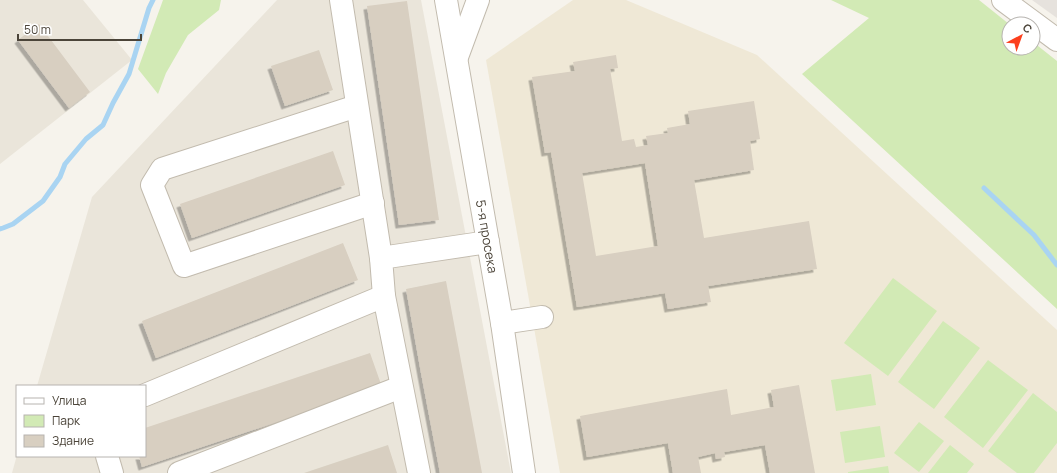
<svg xmlns="http://www.w3.org/2000/svg" width="1057" height="473" font-family="Manrope,sans-serif">
  <style>
    .residential { fill: #eae5da }
    .industrial { fill: #e6e2dd }
    .education { fill: #efe8d6 }
    .green { fill: #d2eab5 }
    .lines { fill: none; stroke-linecap: round; stroke-linejoin: round }
    .stream { stroke: #a9d4f2; stroke-width: 5 }
    .building { fill: #d8cfc1; fill-rule: evenodd; filter: url(#shadow) }
    .minor-casing { stroke: #c2bbae; stroke-width: 24 }
    .minor { stroke: #fff; stroke-width: 22 }
    .labels { text-anchor: middle; dominant-baseline: central; stroke-width: 4; stroke-linejoin: round; paint-order: stroke }
    .street-label { font-size: 13px; fill: #4b4439; stroke: #fff }
  </style>
  <defs>
    <filter id="shadow"><feDropShadow dx="-3.5" dy="3.5" stdDeviation="0" flood-color="#0004"/></filter>
  </defs>
  <rect width="100%" height="100%" fill="#f6f3ec"/>
  <path class="residential" d="M0 0H83L132 60 0 164Z
    M277 0H421L511 473H12L17 455 145 456V386H37L92 197Z"/>
  <path class="industrial" d="M1032 0H1057V18Z"/>
  <path class="education" d="M573 0H626L757 55 1057 330V473H560L486 60Z"/>
  <path class="green" d="M163 0H221L219 10 188 35 166 73 158 94 138 69Z
    M831 0H979L1009 24V48H1033V42L1057 61V309L802 74 869 18Z
    M893 278 937 311 888 376 844 343Z
    M943 321 980 348 934 409 898 382Z
    M988 360 1028 390 983 448 944 417Z
    M871 374 876 405 836 411 831 380Z
    M1033 393 1057 412V443L1034 473H1017L988 451Z
    M919 422 944 441 919 472 894 453Z
    M880 426 885 457 845 463 840 432Z
    M950 445 974 464 967 473H928Z
    M888 466 889 473H848V472Z"/>
  <g class="lines">
    <path class="stream" d="M984 188 1034 235 1057 265
      M0 229 3 228 13 224 43 201 60 177 65 164 86 139 103 125 113 103 129 74 149 8 153 0"/>
  </g>
  <path class="building" d="M407 1 439 220 399 225 367 6Z
    M39 24 90 92 69 108 18 40Z
    M319 50 333 90 285 106 271 66Z
    M616 55 618 68 610 69 622 141 634 139 636 147 648 145 646 136 668 133 667 128 690 124 688 111 754 101 760 139 750 141 754 170 694 180 704 238 809 221 817 269 708 286 711 302 668 309 665 293 577 307 551 152 545 153 532 77 575 71 573 62ZM645 163 658 246 596 256 582 173Z
    M333 151 345 185 192 238 180 204Z
    M343 243 358 280 156 358 142 321Z
    M446 281 482 473H440L421 373 406 289Z
    M370 353 382 387 142 467 139 456H145V428Z
    M799 385 815 473H770L765 445 724 452 725 457 716 459 715 453 698 457 701 473H673L668 443 587 457 580 416 727 389 731 415 774 407 771 390Z
    M388 445 397 473H304Z"/>
  <g class="lines">
    <defs>
      <g id="minor">
        <path d="M341 0 381 258"/>
        <path id="s1" d="M446 0 502 323 524 473"/>
        <path d="M1003 0 1057 40"/>
        <path d="M457 57 478 0"/>
        <path d="M357 106 162 169 152 185 184 266 373 203"/>
        <path d="M384 296 381 258 488 242"/>
        <path d="M502 323 542 317"/>
        <path d="M145 395 384 296 419 473"/>
        <path d="M107 456 112 473"/>
        <path d="M179 473 401 387"/>
      </g>
    </defs>
    <use href="#minor" class="minor-casing"/>
    <use href="#minor" class="minor"/>
  </g>
  <g class="labels">
    <g class="street-label">
      <text stroke="none"><textPath href="#s1" startOffset="240">5-я просека</textPath></text>
    </g>
  </g>
  <rect x="16" y="385" width="130" height="72" fill="#ffffff" stroke="#b7b4b0"/>
  <rect x="24" y="398" width="20" height="6" fill="#ffffff" stroke="#b7b4b0"/>
  <text x="52" y="405" font-size="12" fill="#4b4439">Улица</text>
  <rect x="24" y="415" width="20" height="12" fill="#d2eab5" stroke="#b7b4b0"/>
  <text x="52" y="425" font-size="12" fill="#4b4439">Парк</text>
  <rect x="24" y="435" width="20" height="12" fill="#d8cfc1" stroke="#b7b4b0"/>
  <text x="52" y="445" font-size="12" fill="#4b4439">Здание</text>
  <g transform="translate(1021 36) rotate(41)"><circle r="19" fill="#ffffff" stroke="#b7b4b0"/>
  <path d="M0-3L7 15L0 10L-7 15Z" fill="#fc3f1d"/>
  <text y="-6" font-size="11" font-weight="bold" text-anchor="middle" fill="#4b4439">С</text>
  </g>
  <path d="M18 34v6h123v-6" fill="none" stroke="#4b4439" stroke-width="2"/>
  <text x="24" y="34" font-size="12" fill="#4b4439" stroke="#ffffff" stroke-width="3" paint-order="stroke">50 m</text>
</svg>
